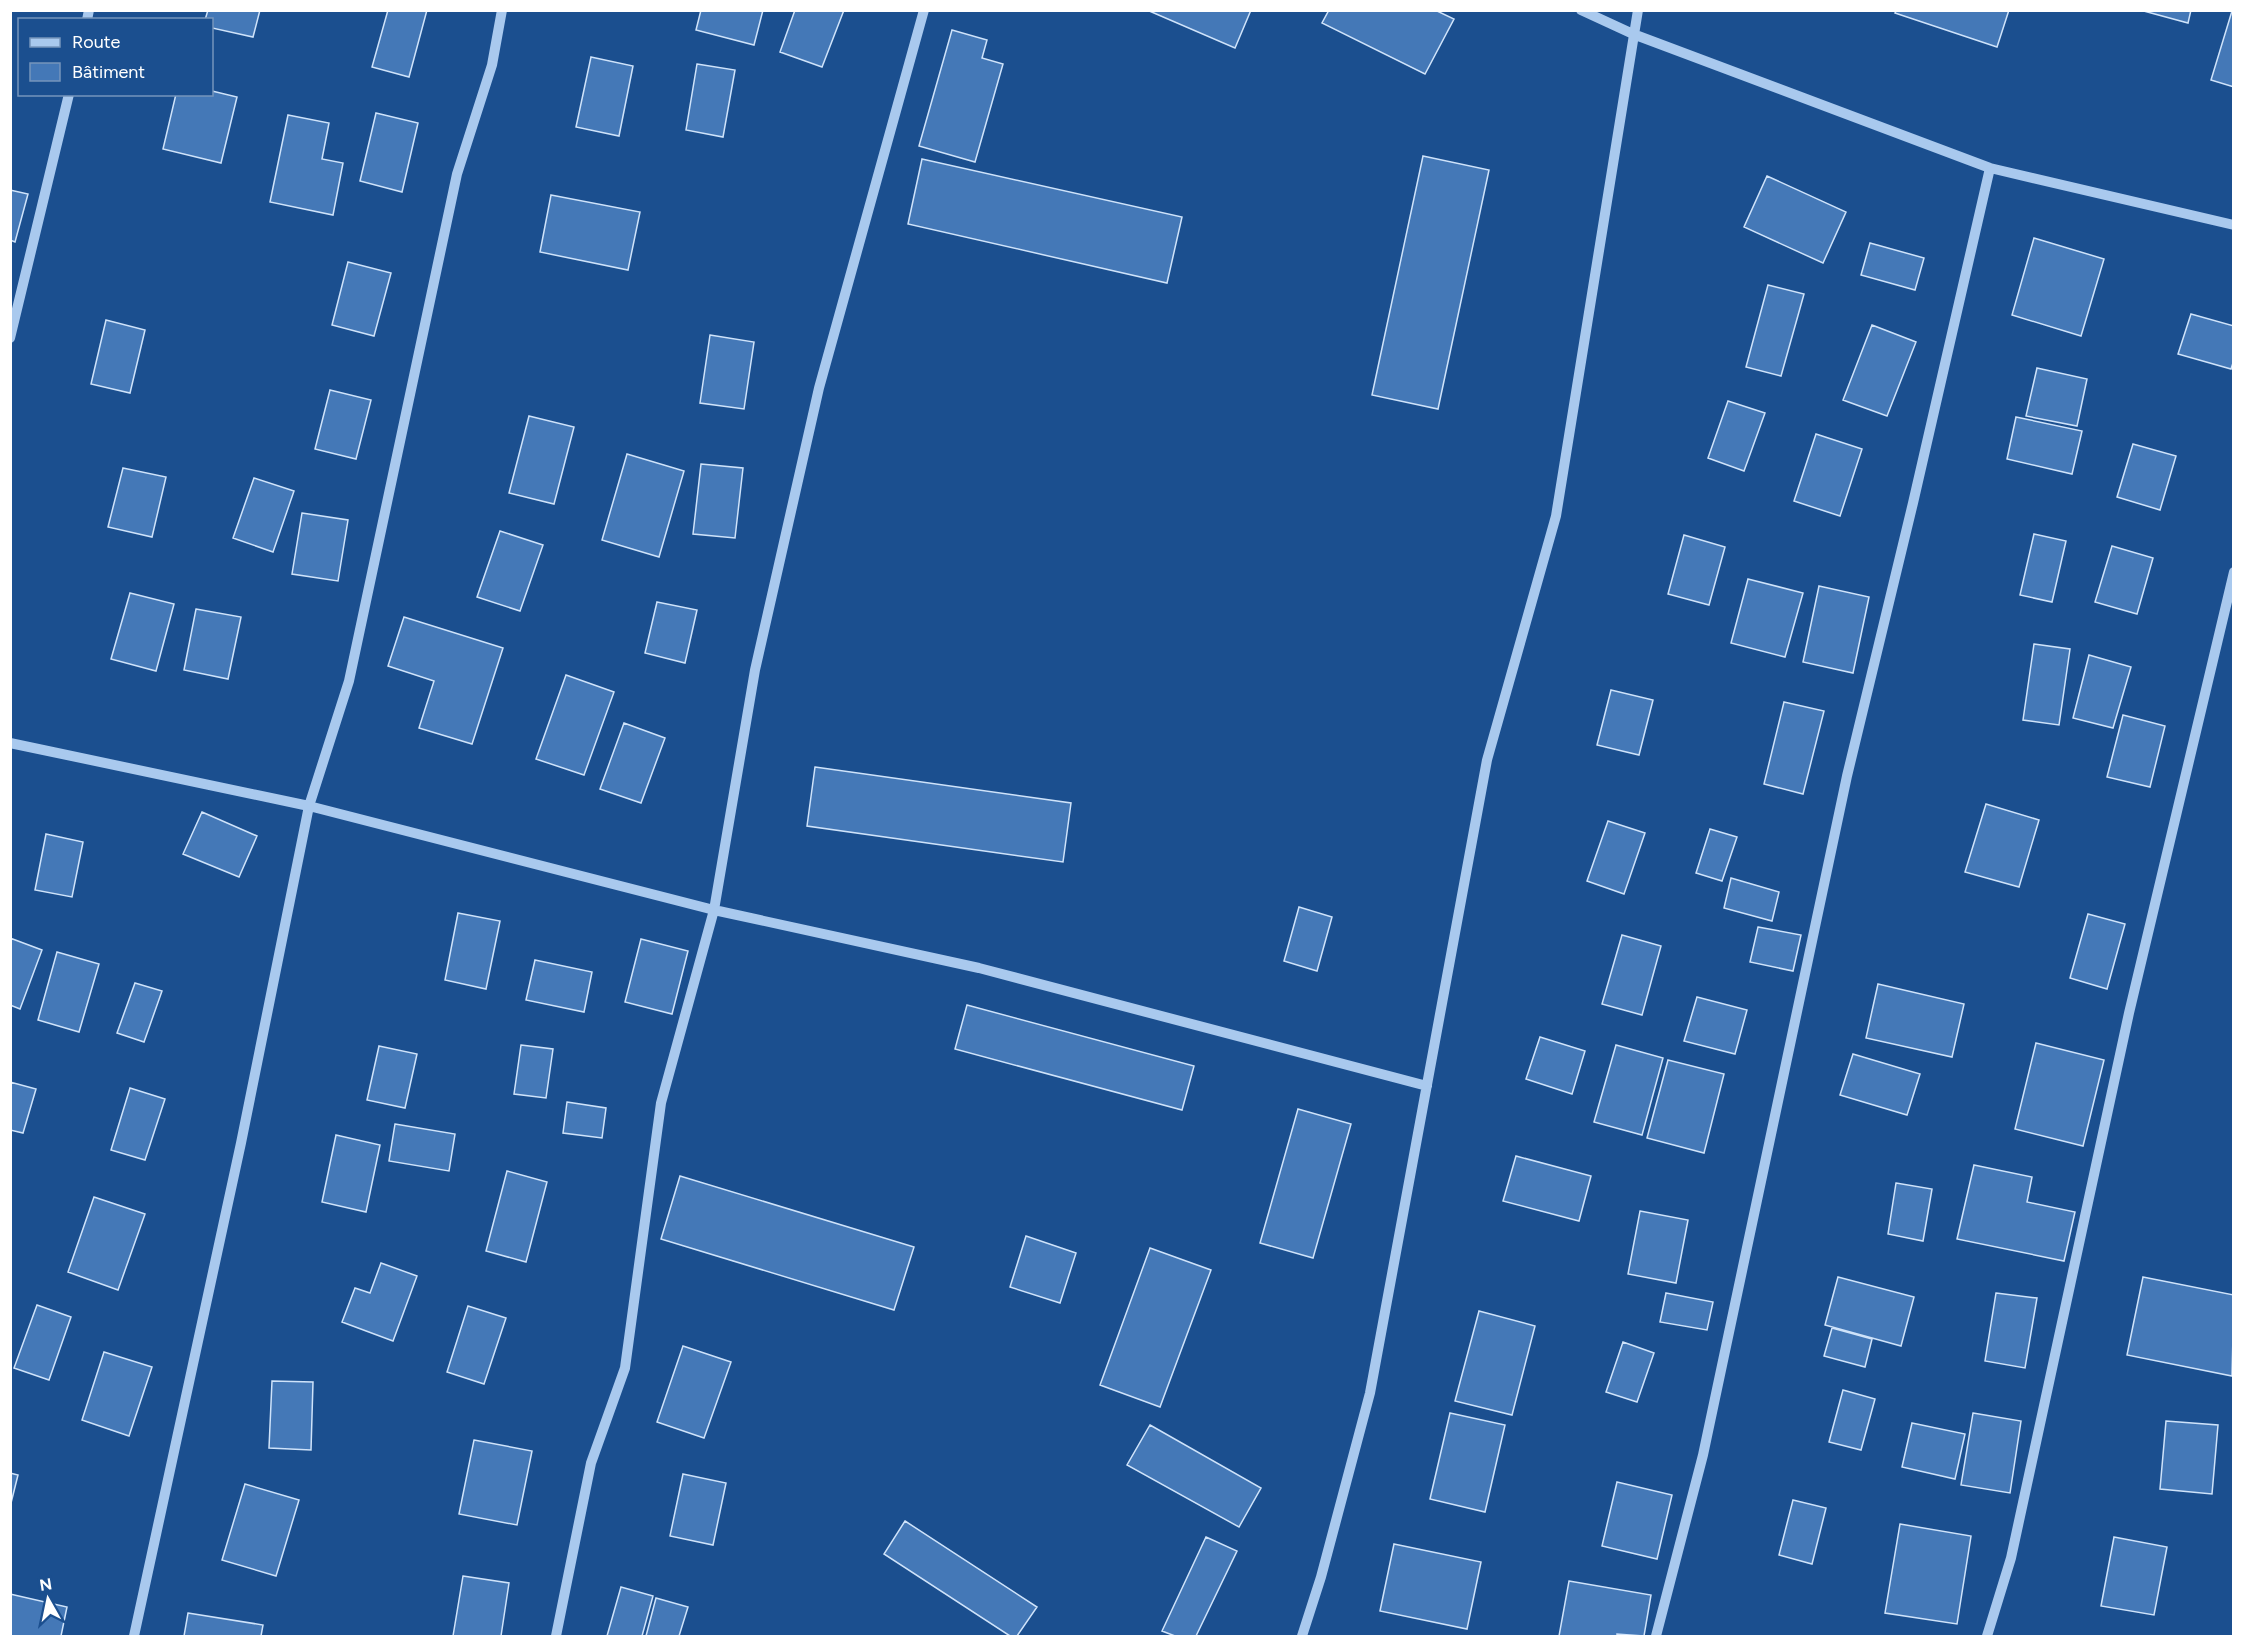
<svg xmlns="http://www.w3.org/2000/svg" width="2244" height="1647" font-family="Figtree,sans-serif">
  <style>
    .building { fill: #4478b7; stroke: #cfe3fa; stroke-width: 1.5 }
    .lines { fill: none; stroke-linecap: round; stroke-linejoin: round }
    .minor { stroke: #a9c9ee; stroke-width: 10 }
  </style>
  <rect width="100%" height="100%" fill="#1b4f8f"/>
  <path class="building" d="M208 10H260L253 37 212 28V20H205Z
    M388 10H427L409 77 372 67Z
    M701 10H763L754 45 696 30Z
    M795 10H844L822 67 780 52Z
    M1147 10H1251L1235 48Z
    M1329 10H1435L1454 19 1425 74 1322 23Z
    M1896 10H2009L1997 47 1895 13Z
    M2140 10H2191L2188 23Z
    M2232 11H2234V87L2211 80Z
    M952 30 987 40 982 58 1003 64 975 162 919 146Z
    M591 57 633 66 619 136 576 127Z
    M697 64 735 70 723 137 686 130Z
    M212 91 237 97 221 163 163 149 176 94H212Z
    M376 113 418 123 402 192 360 181Z
    M288 115 329 123 322 159 343 163 333 215 270 202Z
    M1423 156 1489 170 1438 409 1372 395Z
    M922 159 1182 217 1167 283 908 224Z
    M1767 176 1846 212 1823 263 1744 227Z
    M10 190 28 194 15 242 10 240Z
    M551 195 640 212 628 270 540 252Z
    M2034 238 2104 259 2081 336 2012 315Z
    M1870 243 1924 258 1915 290 1861 275Z
    M348 262 391 273 374 336 332 325Z
    M1768 285 1804 294 1781 376 1746 367Z
    M2191 314 2234 326V360L2231 369 2178 354Z
    M106 320 145 330 130 393 91 384Z
    M1872 325 1916 342 1887 416 1843 400Z
    M710 335 754 342 744 409 700 403Z
    M2037 368 2087 379 2077 426 2026 416Z
    M330 390 371 400 356 459 315 449Z
    M1728 401 1765 413 1744 471 1708 458Z
    M529 416 574 427 554 504 509 493Z
    M2016 417 2082 431 2072 474 2007 459Z
    M1816 434 1862 449 1840 516 1794 501Z
    M2133 444 2176 456 2160 510 2117 497Z
    M627 454 684 471 659 557 602 540Z
    M701 464 743 468 735 538 693 534Z
    M123 468 166 477 152 537 108 527Z
    M254 478 294 491 273 552 233 538Z
    M302 513 348 520 338 581 292 574Z
    M500 531 543 545 520 611 477 597Z
    M2034 534 2066 541 2052 602 2020 595Z
    M1684 535 1725 547 1709 605 1668 594Z
    M2112 546 2153 558 2137 614 2095 602Z
    M1748 579 1803 593 1785 657 1731 643Z
    M1819 586 1869 597 1853 673 1803 662Z
    M130 593 174 604 156 671 111 659Z
    M657 602 697 610 685 663 645 653Z
    M196 609 241 617 228 679 184 670Z
    M404 617 503 648 472 744 419 728 434 681 388 666Z
    M2034 644 2070 649 2059 725 2023 720Z
    M2089 655 2131 667 2113 728 2073 718Z
    M566 675 614 692 584 775 536 759Z
    M1611 690 1653 700 1639 755 1597 745Z
    M1784 702 1824 711 1803 794 1764 784Z
    M2123 715 2165 726 2150 787 2107 777Z
    M624 723 665 738 641 803 600 789Z
    M815 767 1071 803 1063 862 807 826Z
    M1986 804 2039 820 2019 887 1965 872Z
    M202 812 257 836 239 877 183 854Z
    M1608 821 1645 833 1624 894 1587 881Z
    M1710 829 1737 837 1722 881 1696 873Z
    M46 834 83 842 72 897 35 890Z
    M1731 878 1779 892 1772 921 1724 908Z
    M1299 907 1332 917 1317 971 1284 961Z
    M458 913 500 921 486 989 445 980Z
    M2088 914 2125 924 2107 989 2070 978Z
    M1758 927 1801 935 1793 971 1750 962Z
    M1622 935 1661 946 1642 1015 1602 1004Z
    M10 938 42 950 20 1009 10 1005Z
    M641 939 688 951 672 1014 625 1002Z
    M57 952 99 964 79 1032 38 1020Z
    M535 960 592 972 584 1012 526 1000Z
    M135 983 162 991 144 1042 117 1033Z
    M1878 984 1964 1004 1952 1057 1866 1038Z
    M1697 997 1747 1010 1735 1054 1684 1041Z
    M967 1005 1194 1066 1182 1110 955 1049Z
    M1540 1037 1585 1051 1572 1094 1526 1079Z
    M2036 1043 2104 1060 2083 1146 2015 1129Z
    M521 1045 553 1049 546 1098 514 1094Z
    M1616 1045 1663 1058 1642 1135 1594 1122Z
    M379 1046 417 1054 405 1108 367 1100Z
    M1853 1054 1920 1074 1907 1115 1840 1095Z
    M1668 1060 1724 1074 1704 1153 1647 1138Z
    M10 1082 36 1089 23 1133 10 1130Z
    M130 1088 165 1099 145 1160 111 1150Z
    M567 1102 606 1108 602 1138 563 1133Z
    M1298 1109 1351 1124 1313 1258 1260 1243Z
    M395 1124 455 1134 449 1171 389 1161Z
    M336 1135 380 1145 366 1212 322 1202Z
    M1516 1156 1591 1176 1579 1221 1503 1201Z
    M1974 1165 2032 1177 2027 1202 2075 1212 2064 1261 1957 1239Z
    M507 1171 547 1182 526 1262 486 1251Z
    M680 1176 914 1247 894 1310 661 1239Z
    M1896 1183 1932 1189 1923 1241 1888 1234Z
    M94 1197 145 1214 118 1290 68 1272Z
    M1640 1211 1688 1220 1676 1283 1628 1274Z
    M1026 1236 1076 1253 1060 1303 1010 1287Z
    M1150 1248 1211 1270 1160 1407 1100 1385Z
    M381 1263 417 1276 393 1341 342 1322 355 1288 370 1293Z
    M1838 1277 1914 1297 1901 1346 1825 1325Z
    M2143 1277 2234 1295 2232 1376 2127 1355Z
    M1666 1293 1713 1302 1707 1330 1660 1322Z
    M1996 1293 2037 1298 2025 1368 1985 1361Z
    M37 1305 71 1317 49 1380 14 1368Z
    M468 1306 506 1318 484 1384 447 1372Z
    M1479 1311 1535 1326 1512 1415 1455 1401Z
    M1832 1328 1872 1339 1865 1367 1824 1356Z
    M1623 1342 1654 1353 1637 1402 1606 1392Z
    M683 1346 731 1362 704 1438 657 1422Z
    M104 1352 152 1367 129 1436 82 1420Z
    M272 1381 313 1382 311 1450 269 1448Z
    M1843 1390 1875 1399 1861 1450 1829 1442Z
    M1450 1413 1505 1425 1485 1512 1430 1499Z
    M1973 1413 2021 1421 2010 1493 1961 1485Z
    M2166 1421 2218 1425 2212 1494 2160 1489Z
    M1912 1423 1965 1434 1955 1479 1902 1467Z
    M1150 1425 1261 1488 1239 1527 1127 1465Z
    M474 1440 532 1451 517 1525 459 1514Z
    M10 1473 18 1475 10 1507Z
    M683 1474 726 1483 713 1545 670 1536Z
    M1617 1482 1672 1495 1657 1559 1602 1546Z
    M245 1484 299 1500 276 1576 222 1560Z
    M1793 1500 1826 1508 1812 1564 1779 1555Z
    M905 1521 1037 1607 1017 1636H1010L884 1554Z
    M1900 1524 1971 1536 1957 1624 1885 1613Z
    M1206 1537 1237 1551 1196 1636H1175L1162 1631Z
    M2114 1537 2167 1547 2154 1615 2101 1606Z
    M1394 1544 1481 1562 1467 1629 1380 1611Z
    M463 1576 509 1583 501 1636H453Z
    M1569 1581 1651 1595 1644 1636 1617 1634V1636H1559Z
    M621 1587 653 1596 642 1636H607Z
    M10 1594 67 1607 61 1636H10Z
    M656 1598 688 1607 679 1636H646Z
    M188 1613 263 1625 261 1636H184Z"/>
  <g class="lines">
    <path class="minor" d="M1581 10 1633 34 1990 168 2234 225
      M87 20 89 10
      M10 338 69 94
      M10 743 309 806 714 910 979 968 1427 1086
      M134 1636 241 1143 309 806 349 681 457 174 492 65 502 10
      M556 1636 591 1463 625 1368 661 1103 714 910 755 670 819 388 924 10
      M1302 1636 1321 1577 1370 1393 1487 760 1556 516 1638 10
      M1656 1636 1703 1455 1847 776 1913 503 1990 168
      M1987 1636 2011 1558 2129 1013 2234 572"/>
  </g>
  <rect width="2244" height="1647" fill="none" stroke="#ffffff" stroke-width="24"/>
  <rect x="18" y="18" width="195" height="78" fill="#1b4f8f" stroke="#7695bc" stroke-width="1.5"/>
  <rect x="30" y="38" width="30" height="9" fill="#a9c9ee" stroke="#7695bc" stroke-width="1.5"/>
  <text x="72" y="48" font-size="18" fill="#ffffff">Route</text>
  <rect x="30" y="63" width="30" height="18" fill="#4478b7" stroke="#7695bc" stroke-width="1.5"/>
  <text x="72" y="78" font-size="18" fill="#ffffff">Bâtiment</text>
  <g transform="translate(48 1599) rotate(351)" stroke="#1b4f8f" stroke-width="4.5" paint-order="stroke">
  <path d="M0-4.5L10 22L0 15L-10 22Z" fill="#ffffff"/>
  <text y="-9" font-size="16" font-weight="bold" text-anchor="middle" fill="#ffffff">N</text>
  </g>
</svg>
